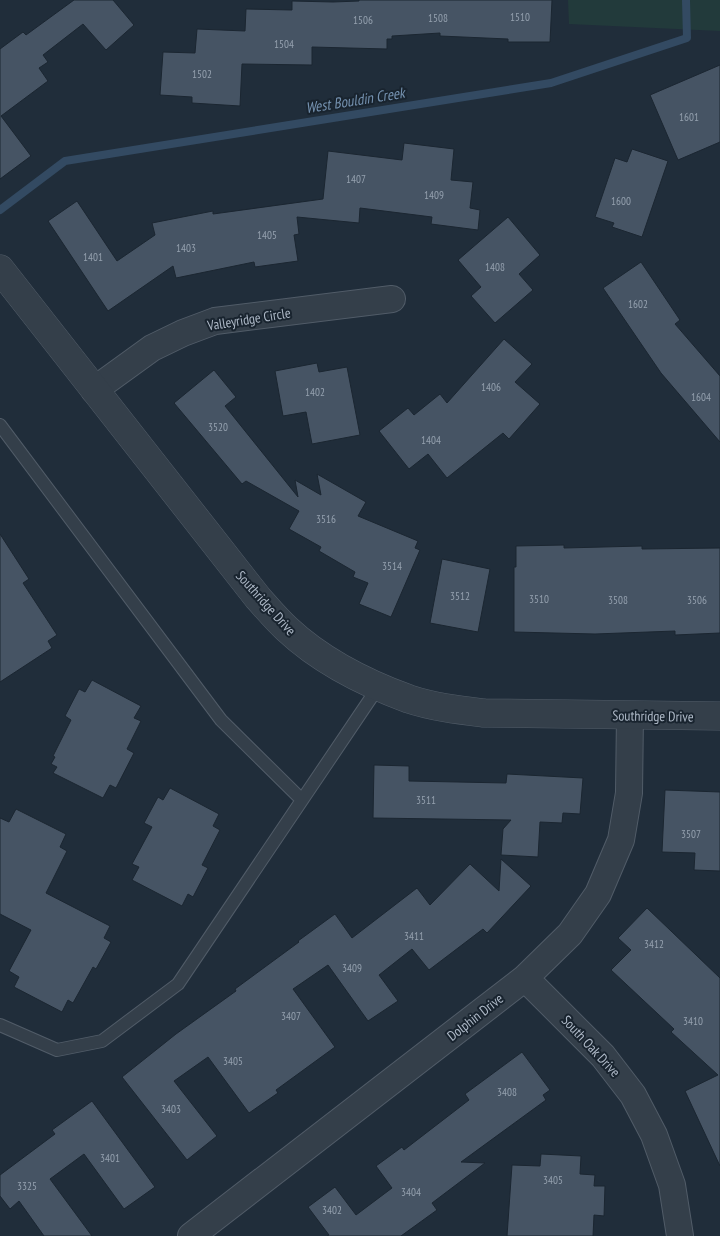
<svg xmlns="http://www.w3.org/2000/svg" width="720" height="1236" font-family="'PT Sans Narrow',sans-serif">
  <style>
    .green { fill: #223a3b }
    .lines { fill: none; stroke-linecap: round; stroke-linejoin: round }
    .stream { stroke: #334a62; stroke-width: 8 }
    .building { fill: #465464; stroke: #1b2631 }
    .service-casing { stroke: #515c68; stroke-width: 14 }
    .minor-casing { stroke: #515c68; stroke-width: 28 }
    .tertiary-casing { stroke: #515c68; stroke-width: 29 }
    .service { stroke: #343f4a; stroke-width: 12 }
    .minor { stroke: #343f4a; stroke-width: 26 }
    .tertiary { stroke: #343f4a; stroke-width: 28 }
    .labels { text-anchor: middle; dominant-baseline: central; stroke-width: 4; stroke-linejoin: round; paint-order: stroke }
    .number-label { font-size: 11px; fill: #94a0ae }
    .street-label { font-size: 14px; fill: #aeb9c7; stroke: #19242f }
    .water-label { font-size: 15px; font-style: italic; fill: #7592b0; stroke: #19242f }
  </style>
  <rect width="100%" height="100%" fill="#202d3a"/>
  <path class="green" d="M568 0H720V31L569 24Z"/>
  <g class="lines">
    <path class="stream" d="M0 210 65 161 551 83 687 38 686 0"/>
  </g>
  <path class="building" d="M74 0H113L134 25 106 50 83 24 43 55 48 62 39 68 48 81 1 116 31 156 0 179V49L23 32 26 35Z
    M359 0H552L550 42H508V39L440 36V33L392 36V39H387V49L312 47V65L242 64 240 106 192 103V97L160 95 163 52 195 53 197 29 245 31 246 9 292 10V1L333 2 359 1Z
    M720 65V142L678 160 650 95Z
    M404 143 454 149 451 180 473 182 470 208 480 210 478 230 431 224 432 217 360 208 359 223 297 217 299 234 294 235 298 261 255 267 254 262 176 278 173 266 108 311 48 221 77 201 117 261 155 235 152 223 213 211V214L323 199 328 151 402 160Z
    M632 149 668 161 642 237 612 227 614 223 595 217 615 158 627 162Z
    M508 217 540 255 519 274 533 290 495 323 471 296 481 287 458 260Z
    M641 262 680 320 675 324 720 376V442L661 373 603 288Z
    M504 339 532 364 515 382 540 404 509 439 503 433 447 478 428 454 409 469 379 431 408 408 414 415 440 394 447 403Z
    M317 363 319 372 347 367 360 435 312 444 306 412 283 416 275 371Z
    M214 370 236 397 225 406 298 497 295 480 321 495 317 474 366 502 358 516 418 541 415 548 420 550 391 617 359 604 368 583 353 577 355 572 319 551 321 547 289 529 299 511 246 481 242 484 174 403Z
    M0 534 29 579 23 583 57 635 48 641 52 648 0 682Z
    M564 545V548L642 546V549L720 548V633L675 635V631L595 634 514 632V567H516V546Z
    M442 559 490 569 478 632 430 623Z
    M92 680 141 706 134 718 141 721 127 749 134 753 116 788 110 785 103 798 53 773 57 767 51 764 55 757 53 756 71 720 65 716 79 689 85 692Z
    M374 765 409 766V781L506 783 507 774 583 778 580 814 563 813 562 823 540 822 538 857 501 855 503 829 511 820 373 818Z
    M170 788 219 814 213 826 220 830 202 865 208 868 193 897 188 894 182 906 132 880 139 867 132 864 152 827 144 823 158 797 163 800Z
    M665 790 720 792V871L694 870 695 853 662 852Z
    M16 809 66 834 60 847 67 851 46 893 110 926 104 938 111 942 96 969 93 967 73 1003 68 1000 62 1012 14 987 19 977 9 971 31 930 0 914V818L9 822Z
    M501 859 531 886 487 933 483 929 429 970 412 949 379 975 398 1001 368 1021 328 965 293 989 335 1047 276 1090 278 1093 249 1113 208 1057 174 1081 217 1136 187 1160 122 1077 176 1034 236 991 235 989 299 942 298 941 335 914 352 938 417 888 430 905 470 864 499 891Z
    M647 908 720 978V1166L685 1091 718 1075 671 1032 674 1029 611 970 631 950 618 938Z
    M522 1052 550 1090 543 1095 546 1100 461 1162 485 1163 432 1203 437 1210 401 1236H327L329 1235 308 1207 335 1187 356 1215 392 1188 376 1166 402 1147 404 1150 469 1100 465 1094Z
    M92 1101 155 1187 124 1209 84 1154 50 1179 92 1236H44L19 1201 10 1209 0 1196V1175L55 1134 52 1130Z
    M541 1154 581 1156 580 1174 595 1175 594 1186H605L604 1216 594 1215 593 1236H507L512 1165 540 1166Z"/>
  <g class="lines">
    <defs>
      <path id="service" d="M0 425 221 720 302 800
        M0 1025 57 1050 102 1041 178 984 379 686"/>
      <path id="minor" d="M94 390 152 348 183 333 215 321 392 299
        M525 978 603 1056 633 1095 654 1135 672 1185 680 1236
        M191 1236 525 978 570 934 598 894 621 840 629 793 630 715"/>
      <path id="tertiary" d="M0 269 258 598C267 608 276 619 287 629 320 660 365 683 409 699 433 707 459 710 484 713L720 716"/>
    </defs>
    <use href="#service" class="service-casing"/>
    <use href="#minor" class="minor-casing"/>
    <use href="#tertiary" class="tertiary-casing"/>
    <use href="#service" class="service"/>
    <use href="#minor" class="minor"/>
    <use href="#tertiary" class="tertiary"/>
  </g>
  <g class="labels">
    <g class="number-label">
      <text x="520" y="17">1510</text>
      <text x="438" y="18">1508</text>
      <text x="363" y="20">1506</text>
      <text x="284" y="44">1504</text>
      <text x="202" y="74">1502</text>
      <text x="689" y="117">1601</text>
      <text x="356" y="179">1407</text>
      <text x="434" y="195">1409</text>
      <text x="621" y="201">1600</text>
      <text x="267" y="235">1405</text>
      <text x="186" y="248">1403</text>
      <text x="93" y="257">1401</text>
      <text x="495" y="267">1408</text>
      <text x="638" y="304">1602</text>
      <text x="491" y="387">1406</text>
      <text x="315" y="392">1402</text>
      <text x="701" y="397">1604</text>
      <text x="218" y="427">3520</text>
      <text x="431" y="440">1404</text>
      <text x="326" y="519">3516</text>
      <text x="392" y="566">3514</text>
      <text x="460" y="596">3512</text>
      <text x="539" y="599">3510</text>
      <text x="618" y="600">3508</text>
      <text x="697" y="600">3506</text>
      <text x="426" y="800">3511</text>
      <text x="691" y="834">3507</text>
      <text x="414" y="936">3411</text>
      <text x="654" y="944">3412</text>
      <text x="352" y="968">3409</text>
      <text x="291" y="1016">3407</text>
      <text x="693" y="1021">3410</text>
      <text x="233" y="1061">3405</text>
      <text x="507" y="1092">3408</text>
      <text x="171" y="1109">3403</text>
      <text x="110" y="1158">3401</text>
      <text x="553" y="1180">3405</text>
      <text x="27" y="1186">3325</text>
      <text x="411" y="1192">3404</text>
      <text x="332" y="1210">3402</text>
    </g>
    <g class="street-label">
      <text transform="translate(249 319) rotate(-9)">Valleyridge Circle</text>
      <text transform="translate(266 603) rotate(48)">Southridge Drive</text>
      <text transform="translate(653 716) rotate(1)">Southridge Drive</text>
      <text transform="translate(475 1017) rotate(-38)">Dolphin Drive</text>
      <text transform="translate(591 1046) rotate(47)">South Oak Drive</text>
    </g>
    <g class="water-label">
      <text transform="translate(355 100) rotate(-9)">West Bouldin Creek</text>
    </g>
  </g>
</svg>
